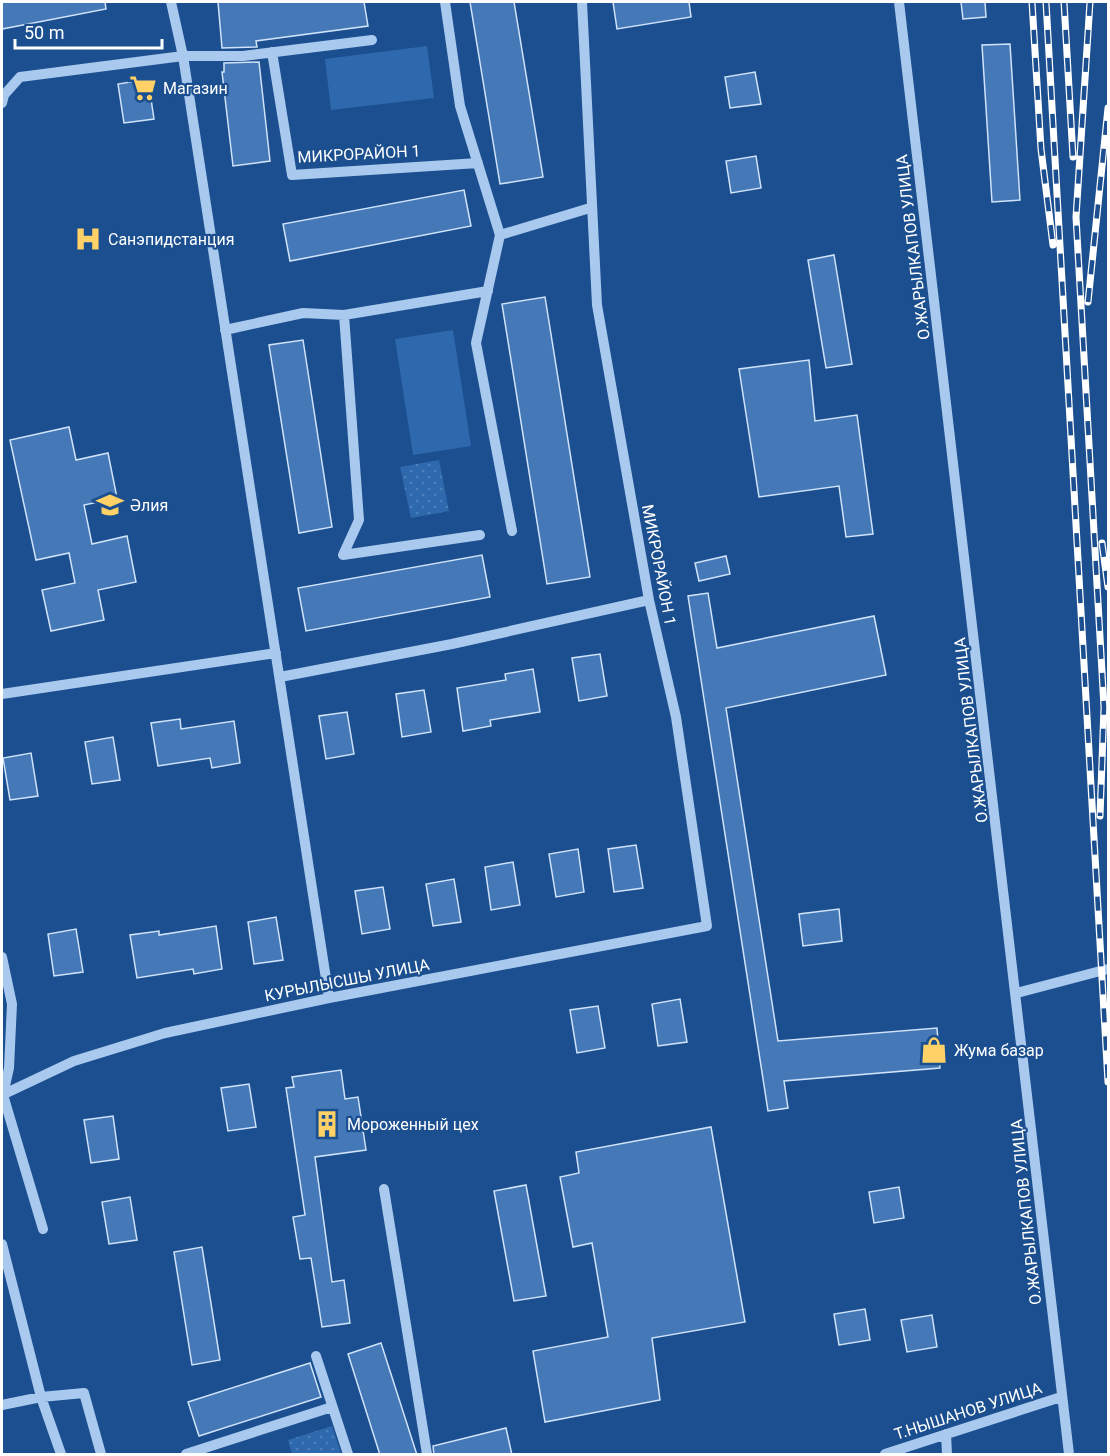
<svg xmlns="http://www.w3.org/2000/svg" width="1110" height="1456" font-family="Roboto,sans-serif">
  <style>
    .grass { fill: #2e69ad }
    .park { fill: url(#park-dots) }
    .building { fill: #4478b7; stroke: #cfe3fa; stroke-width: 1.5 }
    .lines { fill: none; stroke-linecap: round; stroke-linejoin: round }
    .minor { stroke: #a9c9ee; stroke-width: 10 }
    .rail-casing { stroke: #fff; stroke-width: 7 }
    .rail { stroke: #1b4f8f; stroke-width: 4.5; stroke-dasharray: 14; stroke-linecap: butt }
    .labels { text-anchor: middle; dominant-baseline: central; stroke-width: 4.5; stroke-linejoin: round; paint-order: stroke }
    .poi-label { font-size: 16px; fill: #fff; stroke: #1b4f8f; text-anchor: start }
    .street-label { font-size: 16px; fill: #fff; stroke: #1b4f8f }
  </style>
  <defs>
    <pattern id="park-dots" width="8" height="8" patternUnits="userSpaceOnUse" patternTransform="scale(1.5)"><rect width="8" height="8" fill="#2e69ad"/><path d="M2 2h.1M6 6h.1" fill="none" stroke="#4d80b9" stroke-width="1.8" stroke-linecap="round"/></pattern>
  </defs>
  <rect width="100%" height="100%" fill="#1b4f8f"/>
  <path class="grass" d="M427 46 434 98 331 110 325 59Z
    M453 330 471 446 413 455 395 339Z"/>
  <path class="park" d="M439 460 449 511 411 518 400 467Z
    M332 1426 341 1454H292L288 1440Z"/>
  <path class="building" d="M2 2H105L106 9 2 29Z
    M218 2H364L368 26 256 41 257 47 222 48Z
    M470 2H514L543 177 500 184Z
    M613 2H689L691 17 617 29Z
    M961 2H985L986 17 963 19Z
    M1010 44 1020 200 992 202 982 45Z
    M259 62 270 161 233 166 222 72H224V63Z
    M755 72 761 104 730 108 725 77Z
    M148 79 154 119 124 123 118 84Z
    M756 156 761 188 731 193 726 161Z
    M464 190 471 226 290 261 283 224Z
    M834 255 852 364 826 368 808 260Z
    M545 297 590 577 547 584 502 304Z
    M303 340 332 527 299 533 269 345Z
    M809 360 815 421 857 415 873 534 846 537 839 486 759 497 739 369Z
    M69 427 76 460 108 453 117 498 84 505 92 544 127 536 136 582 98 590 104 620 51 631 42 590 75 583 69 553 36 560 10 440Z
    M482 555 490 597 306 631 298 588Z
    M726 556 730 574 699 581 695 563Z
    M708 593 717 648 874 616 886 675 726 708 778 1041 937 1028 940 1068 784 1081 788 1108 768 1111 688 596Z
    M600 654 607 696 579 701 572 658Z
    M533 669 540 712 490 720 491 726 463 731 457 688 506 680 505 674Z
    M424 690 431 732 402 737 396 694Z
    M347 712 354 754 326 759 319 716Z
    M180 719 181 729 234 721 240 763 212 768 210 758 158 766 151 723Z
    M113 737 120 780 92 784 85 742Z
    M31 753 38 796 10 800 3 758Z
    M636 845 643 888 614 892 608 849Z
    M578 849 584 892 556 897 549 854Z
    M513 862 520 905 491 910 485 867Z
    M454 879 461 922 433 926 426 884Z
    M383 887 390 929 362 934 355 891Z
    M839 909 842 941 803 946 799 914Z
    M276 917 283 960 254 964 248 922Z
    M216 926 222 969 194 974 193 969 137 978 130 935 159 931V935Z
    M76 929 83 972 54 976 48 934Z
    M680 999 687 1042 658 1046 652 1004Z
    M598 1006 605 1048 577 1053 570 1010Z
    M341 1070 345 1099 358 1097 366 1150 315 1157 332 1282 344 1280 350 1323 322 1327 311 1258 300 1259 293 1217 305 1215 286 1088 294 1087 292 1077Z
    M249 1084 256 1127 228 1131 221 1088Z
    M113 1116 119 1159 91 1163 84 1120Z
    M711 1127 745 1322 652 1338 660 1400 545 1422 533 1351 608 1337 592 1243 573 1247 560 1177 579 1173 576 1152Z
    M526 1185 546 1296 514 1301 494 1191Z
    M899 1187 904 1218 874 1223 869 1192Z
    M130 1197 137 1240 109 1244 102 1202Z
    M202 1247 220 1360 192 1365 174 1252Z
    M865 1309 870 1340 839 1345 834 1314Z
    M932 1315 937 1347 907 1352 901 1320Z
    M381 1343 417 1455H380L348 1354Z
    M310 1363 321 1397 199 1436 188 1402Z
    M506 1428 512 1455H434L433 1446Z"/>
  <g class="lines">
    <path class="minor" d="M171 2 183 56 329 998
      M445 2 460 106 500 235 590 208
      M899 2 1069 1454
      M272 52 292 175 478 163
      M2 103 4 95 20 77 183 56H243L372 40
      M500 235 476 343 512 531
      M344 315 359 520 343 555 480 535
      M225 330 303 313 344 315 488 291
      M280 677 452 644 649 600
      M2 694 276 653
      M2 957 12 1004 9 1068 3 1095 43 1229
      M1017 993 1108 969
      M2 1095 74 1061 165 1033 329 998 707 926 676 717 649 600 597 305 582 2
      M384 1189 427 1454
      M2 1244 41 1397 84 1393 101 1454
      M316 1356 348 1454
      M2 1405 41 1397 61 1454
      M946 1434 947 1454
      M186 1454 332 1407
      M885 1454 1061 1397"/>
    <defs>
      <path id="rail" d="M1032 2 1041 149 1053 245
        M1046 2 1108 1082
        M1064 2 1073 157
        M1090 2 1076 217 1104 707 1100 816
        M1088 302 1108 108
        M1102 543 1108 587"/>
    </defs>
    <use href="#rail" class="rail-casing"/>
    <use href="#rail" class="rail"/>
  </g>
  <defs>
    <symbol id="supermarket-bare" viewBox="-9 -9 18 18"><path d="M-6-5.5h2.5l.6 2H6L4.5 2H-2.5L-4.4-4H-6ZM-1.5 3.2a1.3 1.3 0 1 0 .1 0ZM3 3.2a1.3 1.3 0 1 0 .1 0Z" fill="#ffd166" stroke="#1b4f8f" stroke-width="2.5" paint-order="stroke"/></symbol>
    <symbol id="hospital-bare" viewBox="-9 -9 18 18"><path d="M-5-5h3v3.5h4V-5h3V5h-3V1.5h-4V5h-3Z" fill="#ffd166" stroke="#1b4f8f" stroke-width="2.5" paint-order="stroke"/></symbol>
    <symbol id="school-bare" viewBox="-9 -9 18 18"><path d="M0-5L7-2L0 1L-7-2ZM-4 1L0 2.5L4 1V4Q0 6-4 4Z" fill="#ffd166" stroke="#1b4f8f" stroke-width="2.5" paint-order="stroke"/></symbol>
    <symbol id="shop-bare" viewBox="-9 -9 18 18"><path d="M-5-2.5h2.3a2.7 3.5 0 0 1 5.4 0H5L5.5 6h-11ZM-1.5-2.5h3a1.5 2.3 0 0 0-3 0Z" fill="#ffd166" stroke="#1b4f8f" stroke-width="2.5" paint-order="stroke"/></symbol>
    <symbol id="building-bare" viewBox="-9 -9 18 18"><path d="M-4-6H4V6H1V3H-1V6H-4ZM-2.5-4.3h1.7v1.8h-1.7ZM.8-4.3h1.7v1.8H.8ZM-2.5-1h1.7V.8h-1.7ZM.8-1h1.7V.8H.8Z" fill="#ffd166" stroke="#1b4f8f" stroke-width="2.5" paint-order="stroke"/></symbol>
  </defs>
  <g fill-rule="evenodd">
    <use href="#supermarket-bare" x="124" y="69" width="38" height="38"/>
    <use href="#hospital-bare" x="69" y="220" width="38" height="38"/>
    <use href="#school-bare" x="91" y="486" width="38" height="38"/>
    <use href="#shop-bare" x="915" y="1031" width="38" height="38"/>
    <use href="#building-bare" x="308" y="1105" width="38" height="38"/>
  </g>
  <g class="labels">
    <g class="poi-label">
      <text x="163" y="88">Магазин</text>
      <text x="108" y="239">Санэпидстанция</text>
      <text x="130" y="505">Әлия</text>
      <text x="954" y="1050">Жума базар</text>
      <text x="347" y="1124">Мороженный цех</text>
    </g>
    <g class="street-label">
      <text transform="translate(359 154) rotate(-3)">МИКРОРАЙОН 1</text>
      <text transform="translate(913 247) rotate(-97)">О.ЖАРЫЛКАПОВ УЛИЦА</text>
      <text transform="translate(659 565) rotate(79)">МИКРОРАЙОН 1</text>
      <text transform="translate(971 730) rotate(-97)">О.ЖАРЫЛКАПОВ УЛИЦА</text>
      <text transform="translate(347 980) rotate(-11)">КУРЫЛЫСШЫ УЛИЦА</text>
      <text transform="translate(1026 1212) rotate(-96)">О.ЖАРЫЛКАПОВ УЛИЦА</text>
      <text transform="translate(968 1411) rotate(-18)">Т.НЫШАНОВ УЛИЦА</text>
    </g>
  </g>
  <rect width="1110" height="1456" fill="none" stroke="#ffffff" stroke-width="6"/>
  <path d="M15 39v9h147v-9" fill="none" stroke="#ffffff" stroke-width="3"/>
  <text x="24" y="39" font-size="18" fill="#ffffff" stroke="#1b4f8f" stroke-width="4.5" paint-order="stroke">50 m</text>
</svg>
